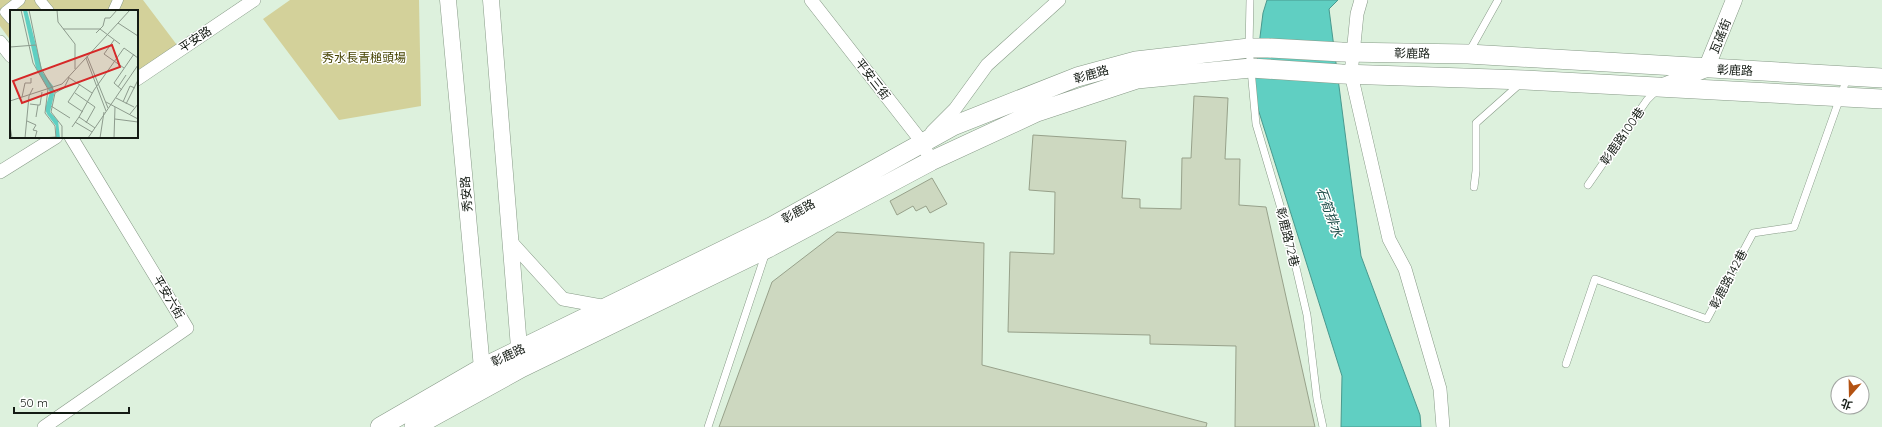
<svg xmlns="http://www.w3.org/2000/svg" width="1882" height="427" font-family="Quicksand,'Noto Sans TC',sans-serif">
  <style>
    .green { fill: #d3d19a }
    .water { fill: #60cfc2; stroke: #49998e }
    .building { fill: #cdd8c0; stroke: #97a18a }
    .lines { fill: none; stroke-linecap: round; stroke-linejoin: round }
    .service-casing { stroke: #879a87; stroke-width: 8 }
    .pedestrian-casing { stroke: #879a87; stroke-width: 11 }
    .minor-casing { stroke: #879a87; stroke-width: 14 }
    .tertiary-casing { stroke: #879a87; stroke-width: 17 }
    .secondary-casing { stroke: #879a87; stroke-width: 20 }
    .service { stroke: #fff; stroke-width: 7 }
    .pedestrian { stroke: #fff; stroke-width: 10 }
    .minor { stroke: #fff; stroke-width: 13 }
    .tertiary { stroke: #fff; stroke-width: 16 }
    .secondary { stroke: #fff; stroke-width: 19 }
    .labels { text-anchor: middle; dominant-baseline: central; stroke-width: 3; stroke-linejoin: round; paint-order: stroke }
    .street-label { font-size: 12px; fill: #141b14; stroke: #fff }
    .park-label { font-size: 12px; fill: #454200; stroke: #fff }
    .water-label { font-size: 13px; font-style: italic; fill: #1c4d48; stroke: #fff }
    .inset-road { fill: none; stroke: #8d9b8d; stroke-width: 1 }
    .view { fill: #d62828; fill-opacity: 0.15; stroke: #d62828; stroke-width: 2 }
    .inset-edge { fill: none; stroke: #141b14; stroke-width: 2 }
  </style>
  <rect width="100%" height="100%" fill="#ddf1dd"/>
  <path class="green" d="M0 0H143L180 49 137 79V11H11V41L0 26Z
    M290 0H419L421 106 339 120 263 19Z"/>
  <path class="water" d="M1267 0H1338L1329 9 1361 256 1420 415 1421 427H1341L1342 376 1253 93 1263 13Z"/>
  <path class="building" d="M1194 96 1228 98 1225 159H1240L1239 205 1266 207 1315 427H1235L1236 346 1150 344V335L1008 332 1010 252 1054 254 1055 192 1029 190 1033 135 1126 141 1122 198 1140 199V208L1181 209 1182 158H1191Z
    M932 178 947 204 930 213 926 206 916 211 913 206 897 215 890 201Z
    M837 232 984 243 982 365 1207 423 1206 427H719L772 282Z"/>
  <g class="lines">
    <defs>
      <path id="service" d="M1250 0 1249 48 1256 124 1287 229 1307 315 1317 399 1323 427
        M1469 52 1498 0
        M1588 185 1647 100 1657 90
        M1474 187 1476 171V123L1521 83
        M1566 364 1595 279 1707 319 1753 233 1794 227 1847 78
        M708 427 766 252"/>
      <path id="pedestrian" d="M40 0 49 11
        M113 11 118 0
        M11 19 5 12 20 0"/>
      <path id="minor" d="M811 0 922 142 931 161
        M1361 0 1357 14 1351 74 1389 239 1405 269 1440 389 1443 427
        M0 42 11 56
        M137 79 254 0
        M932 132 955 109 987 65 1059 0
        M0 172 56 137
        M511 242 563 299 607 307
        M44 427 187 328 71 137"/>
      <path id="tertiary" d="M448 0 483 379
        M491 0 520 360
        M1661 87 1706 69 1734 0"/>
      <path id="secondary" d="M380 427 482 368 771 227 953 126 1077 77 1136 61 1249 48H1268L1342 52 1468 54 1882 78
        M414 427 521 368 768 248 931 161 1037 112 1137 79 1251 68 1342 74 1525 80 1882 99"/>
    </defs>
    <use href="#service" class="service-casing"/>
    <use href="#pedestrian" class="pedestrian-casing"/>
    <use href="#minor" class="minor-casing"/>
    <use href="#tertiary" class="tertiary-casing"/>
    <use href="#secondary" class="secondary-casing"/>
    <use href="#service" class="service"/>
    <use href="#pedestrian" class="pedestrian"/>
    <use href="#minor" class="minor"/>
    <use href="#tertiary" class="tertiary"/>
    <use href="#secondary" class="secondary"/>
  </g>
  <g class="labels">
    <g class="street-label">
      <text transform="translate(1720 36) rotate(-68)">瓦磘街</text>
      <text transform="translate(195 39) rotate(-34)">平安路</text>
      <text transform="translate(1412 53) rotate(1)">彰鹿路</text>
      <text transform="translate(1735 70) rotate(2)">彰鹿路</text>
      <text transform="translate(1091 74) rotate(-16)">彰鹿路</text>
      <text transform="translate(873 79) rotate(52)">平安三街</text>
      <text transform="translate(1622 136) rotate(-55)">彰鹿路100巷</text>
      <text transform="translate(466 194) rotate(-95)">秀安路</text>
      <text transform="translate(798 211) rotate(-29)">彰鹿路</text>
      <text transform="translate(1288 237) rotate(76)">彰鹿路72巷</text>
      <text transform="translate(1728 279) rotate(-62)">彰鹿路142巷</text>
      <text transform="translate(169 297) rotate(59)">平安六街</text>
      <text transform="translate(508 355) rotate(-25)">彰鹿路</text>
    </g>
    <g class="park-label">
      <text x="364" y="57">秀水長青槌頭場</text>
    </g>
    <g class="water-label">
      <text transform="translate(1330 212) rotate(70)">石筍排水</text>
    </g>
  </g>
  <g transform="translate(10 10)">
    <rect width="128" height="128" fill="#ddf1dd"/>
    <path d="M13 0H17L33 63 43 76 44 85 40 102 48 111 50 128H46V116L37 104 35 99 40 82 26 58Z" fill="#60cfc2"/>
    <path class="inset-road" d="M11 0 23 53 38 79 35 103 45 116 46 128M19 0 31 58 45 83 41 102 52 116V128M47 0 48 12 65 34V59M108 13 128 26M53 19H90L110 34M86 23 93 16 95 8H100L107 0M104 30 94 44 114 58M0 37 26 35M77 46 98 98M76 48 96 101M58 67 82 83M70 74 58 92 73 102M108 77 116 65M112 80 104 73 124 44M45 83 54 78 59 68M65 83 85 97 76 113M12 87 15 73H21V68M106 88 124 97M0 91 52 74 120 0M96 92 128 109M113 92 120 76 125 78M20 94 28 95 26 107M116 94 128 70M28 95H30L32 82M41 96 60 108M120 104 128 94M105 109 128 112M17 111 26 115 23 120 27 121 25 128M65 112 82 122M0 116 2 128M62 117 69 107M85 118 69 107 84 80 114 38 128 48M15 128 19 86 23 78M32 128 46 127M78 128 128 55M90 128 94 102M104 128 105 97"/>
    <path class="view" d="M102 35 110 57 12 93 3 71Z"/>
    <rect width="128" height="128" class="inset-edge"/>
  </g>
  <g transform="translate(1850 395) rotate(200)"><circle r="19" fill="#ffffff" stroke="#a1a4a1"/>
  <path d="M0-3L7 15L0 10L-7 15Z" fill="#b35212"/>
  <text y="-6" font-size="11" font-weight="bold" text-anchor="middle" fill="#141b14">北</text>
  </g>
  <path d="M14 407v6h115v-6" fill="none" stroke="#141b14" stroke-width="2"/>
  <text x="20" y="407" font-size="12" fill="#141b14" stroke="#ffffff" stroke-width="3" paint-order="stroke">50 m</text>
</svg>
